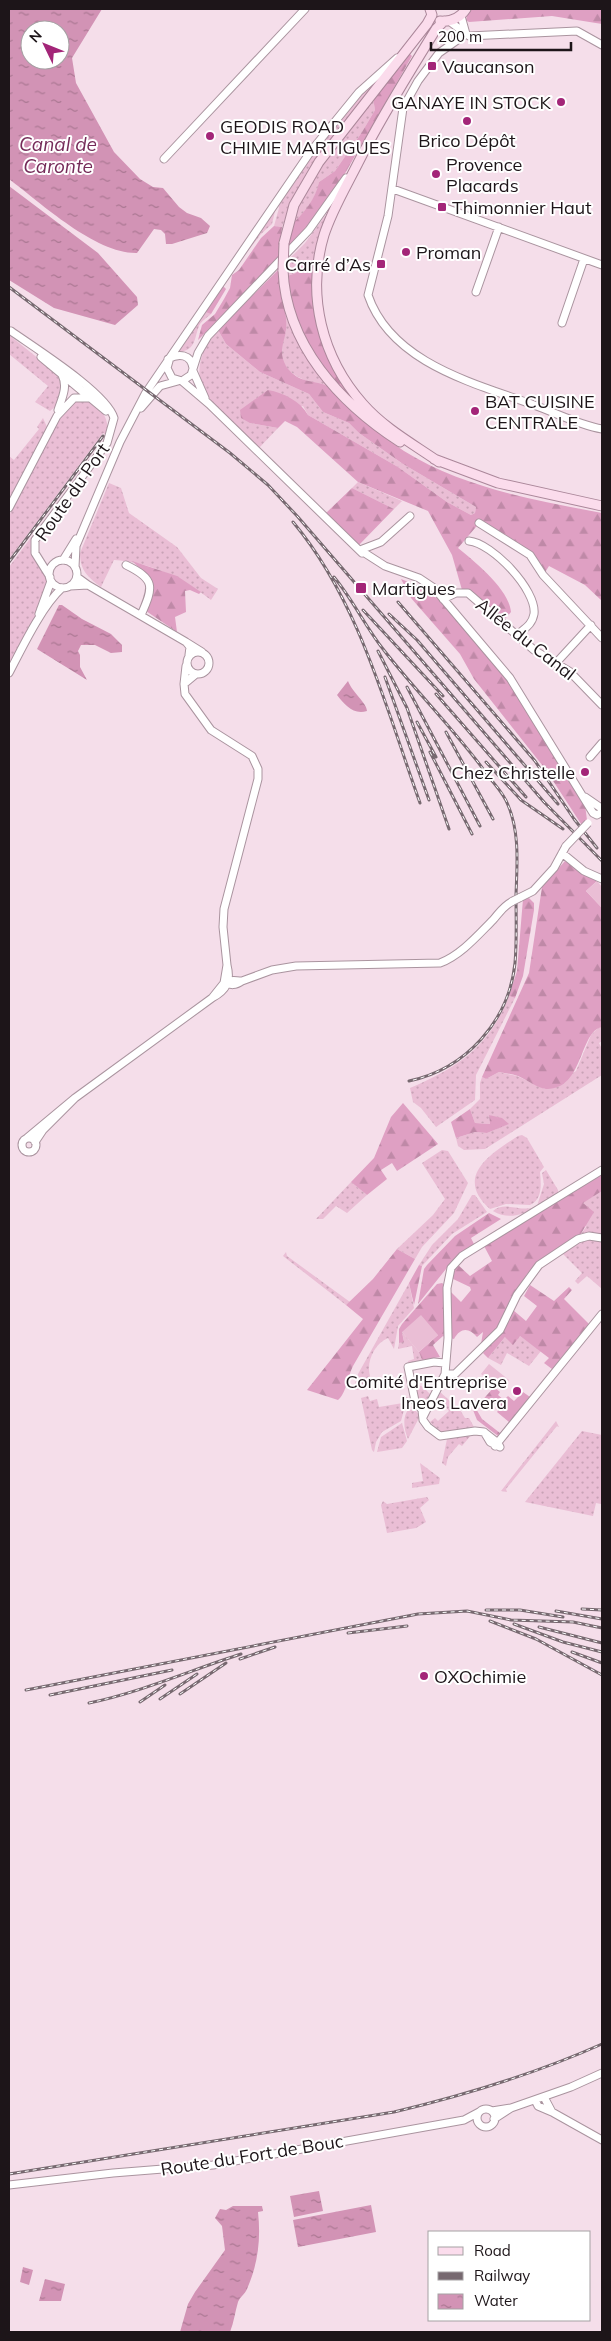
<svg xmlns="http://www.w3.org/2000/svg" width="611" height="2341" font-family="Mulish,sans-serif">
  <style>
    .grass { fill: url(#grass-dots) }
    .forest { fill: url(#forest-firs) }
    .park { fill: #eabed5 }
    .water { fill: url(#water-ripples); fill-rule: evenodd }
    .lines { fill: none; stroke-linecap: round; stroke-linejoin: round }
    .minor-casing { stroke: #aa949f; stroke-width: 9 }
    .major-casing { stroke: #ab879a; stroke-width: 11 }
    .minor { stroke: #fff; stroke-width: 7 }
    .major { stroke: #fbdcec; stroke-width: 9 }
    .rail-casing { stroke: #776970; stroke-width: 3 }
    .rail { stroke: #fff; stroke-width: 1; stroke-dasharray: 4; stroke-linecap: butt }
    .minor-bridge-casing { stroke: #aa949f; stroke-width: 9; stroke-linecap: butt }
    .major-bridge-casing { stroke: #ab879a; stroke-width: 11; stroke-linecap: butt }
    .minor-bridge { stroke: #fff; stroke-width: 7 }
    .major-bridge { stroke: #fbdcec; stroke-width: 9 }
    .poi-dot { fill: #a32578; stroke: #fff; stroke-width: 2 }
    .labels { text-anchor: middle; dominant-baseline: central; stroke-width: 4; stroke-linejoin: round; paint-order: stroke }
    .poi-label { font-size: 18px; fill: #1d1519; stroke: #fff; text-anchor: start }
    .street-label { font-size: 18px; fill: #1d1519; stroke: #fff }
    .water-label { font-size: 19px; font-style: italic; fill: #752b59; stroke: #fff }
  </style>
  <defs>
    <pattern id="grass-dots" width="8" height="8" patternUnits="userSpaceOnUse" patternTransform="scale(1.25)"><rect width="8" height="8" fill="#eabed5"/><path d="M2 2h.1M6 6h.1" fill="none" stroke="#c8a2b6" stroke-width="1.8" stroke-linecap="round"/></pattern>
    <pattern id="forest-firs" width="22" height="20" patternUnits="userSpaceOnUse" patternTransform="scale(1.25)"><rect width="22" height="20" fill="#dfa0c3"/><path d="M5 1l3.5 6h-7zM16 11l3.5 6h-7z" fill="#bf89a7"/></pattern>
    <pattern id="water-ripples" width="26" height="14" patternUnits="userSpaceOnUse" patternTransform="scale(1.25)"><rect width="26" height="14" fill="#d293b5"/><path d="M2 4q2-2 4 0t4 0M15 11q2-2 4 0t4 0" fill="none" stroke="#aa7792"/></pattern>
  </defs>
  <rect width="100%" height="100%" fill="#f5deea"/>
  <path class="grass" d="M378 78 308 170 292 200 282 227 274 226 279 208 278 204C308 160 339 116 378 78Z
    M373 98 375 110 362 132 335 171 319 182C317 199 303 214 290 226 307 176 341 138 373 98Z
    M276 207 272 224 261 234 232 272Z
    M325 216 327 217 314 268 299 269 296 273 287 276V261L305 243Z
    M205 310 211 314C207 318 201 321 199 326 194 339 196 350 179 352V348Z
    M285 314C296 342 309 364 329 387 308 383 281 375 280 349 280 343 285 336 286 330 286 325 285 319 285 314Z
    M218 330 226 344 260 372 309 394 323 412 349 423 359 433 403 464 476 507 475 513 471 515 447 502 398 467 308 415 303 406 250 423 278 428 259 448 208 398C198 383 197 370 203 353L201 352Z
    M9 335 49 367 60 379 61 386 56 406 50 411 35 402 48 386 9 354Z
    M87 399C101 409 110 417 107 435L103 433 9 559V516L60 416 74 402Z
    M43 418 47 427 9 504V456L14 460 39 429 37 427Z
    M358 482 402 501 394 509 352 488Z
    M109 483 121 488 129 513 177 547 201 578 218 589 211 600C183 578 150 562 114 560L101 587C88 577 80 571 80 553Z
    M32 536C26 555 44 565 47 582 50 598 18 651 9 666V567Z
    M509 996 515 998 476 1075 475 1100 436 1127 421 1108 413 1102 410 1088C459 1067 489 1047 509 996Z
    M599 1027H602V1041L599 1043 602 1049V1075L485 1149 464 1150 458 1146 456 1138 475 1132 487 1133 508 1124 489 1115 490 1124 475 1123 470 1109 480 1099V1083L482 1077 486 1079 499 1072 517 1076 545 1089 576 1071 591 1035Z
    M522 1135 527 1138 544 1167 540 1172C541 1184 543 1199 530 1205L506 1204 490 1209C453 1176 492 1153 518 1136Z
    M442 1150 448 1151 468 1183 454 1213 422 1247 415 1259 397 1249 433 1215 445 1199 422 1163Z
    M546 1170 558 1190V1194C539 1205 516 1225 493 1211 505 1200 523 1214 537 1206L544 1184 542 1173Z
    M351 1182 367 1195 347 1213 336 1206 323 1219H316Z
    M602 1191V1235L579 1237 586 1227 582 1203Z
    M472 1195H475L487 1212 452 1234 422 1266 419 1265 432 1245 458 1219Z
    M594 1239 602 1241V1289L587 1276 578 1284 575 1281 582 1273 562 1253 586 1240Z
    M286 1252 287 1256 350 1302 346 1305 283 1256Z
    M409 1283 414 1308 398 1326 394 1349 388 1338C374 1344 366 1362 370 1376L358 1390H353L358 1374Z
    M402 1332 419 1352 422 1360 409 1364 408 1361 414 1359 412 1346 398 1349 399 1343 404 1341Z
    M520 1336 541 1351 529 1366 507 1353 501 1365 488 1358 505 1337Z
    M419 1385 423 1387 431 1395 423 1403 418 1400 416 1391Z
    M440 1392 460 1410 465 1418H469L474 1427 441 1433 430 1422 435 1418 438 1421 449 1411 437 1396Z
    M368 1396 370 1401 377 1399 379 1407 403 1403 402 1398 407 1397 410 1402 404 1410 401 1421 382 1432 376 1442 374 1452 372 1450 361 1398Z
    M412 1406 420 1416 408 1439C403 1428 402 1413 412 1406Z
    M556 1421 559 1427 557 1426 506 1489 507 1492 501 1491Z
    M402 1423 407 1441 402 1448 377 1452 381 1437Z
    M582 1431 602 1435V1497L601 1504 596 1503 593 1516 525 1502Z
    M472 1434 462 1446 459 1444 448 1457 446 1466 442 1463 447 1439Z
    M420 1463 440 1478 439 1484 412 1488V1483L423 1481Z
    M427 1497 429 1500 420 1508 426 1522 416 1528 387 1533 381 1505 383 1501 387 1504Z"/>
  <path class="forest" d="M469 9H602V24L552 16 469 22 466 20Z
    M409 53 412 56 335 191 288 250 290 226C303 214 316 199 319 182L335 171 362 132 375 110 373 98Z
    M274 226 282 227 279 260 198 340 202 325 215 314 224 299 230 288 232 275 239 270 261 238Z
    M303 265 314 268 316 312 360 407C332 380 307 351 294 314 290 302 289 288 287 276L296 273Z
    M279 269C279 290 288 310 286 330 284 344 278 352 286 366 299 385 315 379 329 387 338 393 345 405 353 412 369 426 386 439 404 451 464 488 534 500 602 513V601L585 585 549 566 544 574 535 558 481 521 458 548C475 562 509 589 511 612L504 620 462 590 452 555 428 511 358 482 297 427 285 421 278 428 250 423 241 418 240 410 268 390C284 393 300 401 308 415L398 467 447 502 471 515 475 513 476 507 403 464 359 433 349 423 323 412 309 394 260 372 226 344 218 330Z
    M222 285 226 289 211 314 206 312Z
    M352 488 394 509 359 545 326 513Z
    M132 561 177 576 201 592 199 594 190 590 185 591 186 612 175 617 177 632 146 611 152 587 151 579Z
    M401 579 421 587 442 602 506 677 585 805 587 820 583 827 546 770 474 679 460 654 411 598Z
    M565 861 598 880 586 891 602 908V1027C579 1031 584 1090 546 1089 537 1088 526 1079 518 1076 512 1074 505 1073 499 1072L486 1079 482 1077 529 973 542 887Z
    M529 898 534 903V910L523 976 515 998 509 996 517 971 523 899Z
    M403 1103 438 1144 397 1171 392 1163 381 1170 387 1179 367 1195 351 1182 374 1158 391 1117Z
    M470 1109 475 1123 490 1124 489 1115 502 1118 509 1124 487 1133 475 1132 456 1138 451 1122Z
    M602 1173V1191L583 1203 594 1212 579 1237 539 1262 527 1274 517 1289 502 1322 480 1350 483 1332 477 1337C469 1328 461 1327 454 1339L450 1338 449 1290 461 1302 471 1290 470 1287 451 1278 457 1264 470 1276 492 1261 484 1246Z
    M489 1213 501 1219 471 1238 474 1244 454 1259 418 1304 424 1269 427 1265 455 1236Z
    M397 1249 415 1259 353 1366C348 1376 346 1394 338 1400L307 1390 363 1319 346 1305 373 1279Z
    M419 1265 422 1266 414 1305 409 1283Z
    M442 1283 445 1286 447 1338 443 1336 433 1345 440 1357 422 1360 419 1352 438 1335 402 1332 404 1342 399 1343V1329L402 1324 437 1284Z
    M530 1285 554 1301 569 1287 572 1290 564 1299 589 1324 552 1369 544 1363 549 1358 520 1336 513 1345 505 1337 488 1358 483 1353 506 1324 513 1310 526 1321 537 1306 524 1296Z
    M494 1387 500 1392 498 1395 504 1400 508 1396 514 1401 523 1392 530 1397 500 1435 498 1436 477 1420 473 1410 475 1407 482 1419 500 1433 509 1422 497 1412 500 1408 492 1402 485 1409 479 1404Z"/>
  <path class="park" d="M597 881 602 887V908L586 891Z
    M421 1315 438 1335 419 1352 402 1332Z
    M489 1364 509 1380 501 1390 481 1374Z"/>
  <path class="water" d="M9 9H102L72 58 76 83 114 152 140 179 153 187 163 188 179 207 187 213 201 218 210 226 207 233 172 244H166L165 234 161 230 154 229 137 253C96 254 42 204 9 179ZM30 30H60V60H30Z
    M9 186 98 253 137 297 138 305 115 325 54 308 9 280Z
    M59 605H62L82 619 111 634 122 645V652L111 653 95 645H81L78 651 80 655V667L87 680 37 649Z
    M348 681C352 692 367 703 367 711 353 715 345 705 337 695Z
    M319 2191 323 2211 294 2217 290 2196Z
    M371 2205 376 2232 298 2247 293 2220Z
    M233 2206H262L263 2211 258 2212C261 2239 258 2264 247 2289 245 2294 240 2297 238 2302 235 2312 234 2322 230 2332H180L188 2304 195 2292 225 2250 222 2226 215 2218 220 2209 226 2210Z
    M23 2267 33 2270 29 2285 20 2282Z
    M45 2279 65 2284 61 2301H39Z"/>
  <g class="lines">
    <defs>
      <path id="minor" d="M461 16 466 34
        M449 21 469 36 577 31 602 45
        M466 34 439 53 418 81 403 108 388 216 368 295C391 363 474 383 534 405 556 413 579 425 602 429
        M164 159 305 9
        M393 189 602 265
        M476 292 499 227
        M562 323 584 259
        M11 331C35 348 107 393 114 418L107 443 35 540V553L50 577
        M41 357 106 411
        M168 359C179 353 191 354 193 368
        M169 361 167 368 172 378 182 381 191 375 198 353 208 336 309 230 346 178
        M193 371 205 398
        M182 381 209 404 362 553
        M141 408 160 386 178 381
        M58 410C62 398 68 387 62 375
        M9 508 57 416 74 398H92
        M479 523 530 555 543 575 602 638
        M469 541C492 543 537 590 534 614 532 625 525 628 517 635
        M360 550 385 566 419 578 434 588 510 678 593 813 597 815 602 812
        M360 550 381 542 410 516
        M63 560 76 539
        M49 574a14 14 0 1 1 28 0a14 14 0 1 1-28 0Z
        M126 565C155 579 154 586 141 615
        M75 567 76 546 120 442 145 394 311 151 359 92 397 58
        M88 585 186 642
        M70 586 88 585 77 577
        M443 599 456 593H468L534 650 569 671 602 705
        M39 614 51 581
        M187 663a11 11 0 1 1 22 0a11 11 0 1 1-22 0Z
        M189 655 190 647 186 642 202 652
        M556 663 591 625
        M186 666 184 684 196 674
        M9 673C22 648 42 606 62 588
        M184 684 185 694 211 730 252 756 258 769V779L224 909 223 927 227 965
        M590 757 602 743
        M585 797 601 808
        M562 853 584 871 602 879
        M519 898 533 891 554 868 566 846
        M242 981 272 970 296 966 440 963C461 955 478 935 493 920 500 912 503 906 513 901
        M224 983C231 985 235 986 242 981 235 981 230 979 224 983L212 998C227 990 231 981 227 965L224 983
        M75 1098 212 998
        M27 1138 75 1098 43 1130 35 1142
        M22 1145a7 7 0 1 1 14 0a7 7 0 1 1-14 0Z
        M444 1363 434 1362 408 1367 415 1401 422 1410 423 1420 428 1427 440 1436 475 1431 484 1432
        M445 1374H455L500 1330 517 1295 539 1265 578 1239 589 1236 602 1238
        M423 1417 445 1374 448 1338 447 1288 451 1268 462 1256 602 1170
        M484 1432 498 1443 500 1447 490 1442Z
        M495 1446 602 1314
        M535 2100 538 2106 552 2112 544 2097
        M511 2108 571 2087 602 2073
        M477 2118a9 9 0 1 1 18 0a9 9 0 1 1-18 0Z
        M492 2111 511 2108 494 2119
        M552 2112 602 2140
        M9 2185 113 2173 213 2165 464 2120 479 2112"/>
      <path id="major" d="M440 21C451 22 460 18 466 9
        M284 243 294 205 319 162 427 24 432 15 430 9
        M283 270C286 345 340 403 400 442
        M434 459 498 483 602 506
        M439 462C413 444 384 428 363 404 322 358 306 295 324 235 332 210 346 187 358 163 381 117 409 73 436 29L444 21"/>
    </defs>
    <use href="#minor" class="minor-casing"/>
    <use href="#major" class="major-casing"/>
    <use href="#minor" class="minor"/>
    <use href="#major" class="major"/>
    <defs>
      <path id="rail" d="M9 287 230 453 268 485 298 517 544 802 602 861
        M293 522C359 601 386 708 420 803
        M9 562 103 436
        M334 577C353 600 365 626 383 649 417 693 457 732 489 777 496 786 504 794 508 805 520 833 517 865 516 895 516 917 517 940 515 963 509 1021 466 1069 409 1081
        M398 602 535 761 574 819 597 848
        M363 610 443 696
        M389 614 417 640 558 804
        M378 651 407 708 449 829
        M385 677 429 800
        M407 687 480 826
        M436 694 526 797
        M417 722 436 757
        M446 732 493 819
        M430 752 472 834
        M486 762 521 800 563 829
        M582 1609 602 1610
        M486 1610H520L563 1617
        M556 1611 602 1619
        M490 1621 536 1639 602 1675
        M514 1624 563 1642 602 1652
        M539 1627 602 1643
        M348 1633 407 1626
        M572 1652 602 1663
        M240 1659 275 1647
        M26 1690 418 1614 467 1611 511 1620 573 1622 602 1628
        M180 1694 226 1663
        M50 1695 172 1670
        M160 1699 197 1674
        M140 1702 165 1685
        M89 1703C142 1692 191 1670 241 1654
        M9 2174 394 2112C465 2095 535 2074 602 2044"/>
    </defs>
    <use href="#rail" class="rail-casing"/>
    <use href="#rail" class="rail"/>
    <defs>
      <path id="minor-bridge" d="M566 846 588 823
        M513 901 519 898"/>
      <path id="major-bridge" d="M283 270 284 243"/>
    </defs>
    <use href="#minor-bridge" class="minor-bridge-casing"/>
    <use href="#major-bridge" class="major-bridge-casing"/>
    <use href="#minor-bridge" class="minor-bridge"/>
    <use href="#major-bridge" class="major-bridge"/>
  </g>
  <g class="poi-dot">
    <rect x="427" y="61" width="10" height="10" rx="2.5"/>
    <circle cx="561" cy="102" r="5"/>
    <circle cx="467" cy="121" r="5"/>
    <circle cx="210" cy="136" r="5"/>
    <circle cx="436" cy="174" r="5"/>
    <rect x="437" y="202" width="10" height="10" rx="2.5"/>
    <circle cx="406" cy="252" r="5"/>
    <rect x="376" y="259" width="10" height="10" rx="2.5"/>
    <circle cx="475" cy="411" r="5"/>
    <rect x="355" y="582" width="12" height="12" rx="2.5"/>
    <circle cx="585" cy="772" r="5"/>
    <circle cx="517" cy="1391" r="5"/>
    <circle cx="424" cy="1676" r="5"/>
  </g>
  <g class="labels">
    <g class="poi-label">
      <text x="442" y="66">Vaucanson</text>
      <text x="551" y="102" text-anchor="end">GANAYE IN STOCK</text>
      <text x="220" y="126">GEODIS ROAD<tspan x="220" dy="21">CHIMIE MARTIGUES</tspan></text>
      <text x="467" y="140" text-anchor="middle">Brico Dépôt</text>
      <text x="446" y="164">Provence<tspan x="446" dy="21">Placards</tspan></text>
      <text x="452" y="207">Thimonnier Haut</text>
      <text x="416" y="252">Proman</text>
      <text x="371" y="264" text-anchor="end">Carré d’As</text>
      <text x="485" y="401">BAT CUISINE<tspan x="485" dy="21">CENTRALE</tspan></text>
      <text x="372" y="588">Martigues</text>
      <text x="575" y="772" text-anchor="end">Chez Christelle</text>
      <text x="507" y="1381" text-anchor="end">Comité d'Entreprise<tspan x="507" dy="21">Ineos Lavera</tspan></text>
      <text x="434" y="1676">OXOchimie</text>
    </g>
    <g class="street-label">
      <text transform="translate(72 492) rotate(-55)">Route du Port</text>
      <text transform="translate(526 639) rotate(38)">Allée du Canal</text>
      <text transform="translate(252 2155) rotate(-9)">Route du Fort de Bouc</text>
    </g>
    <g class="water-label">
      <text x="58" y="144">Canal de<tspan x="58" dy="22">Caronte</tspan></text>
    </g>
  </g>
  <rect width="611" height="2341" fill="none" stroke="#1d1519" stroke-width="20"/>
  <rect x="428" y="2231" width="162" height="90" fill="#ffffff" stroke="#a5a1a3"/>
  <rect x="438" y="2247" width="25" height="8" fill="#fbdcec" stroke="#a5a1a3"/>
  <text x="474" y="2256" font-size="15" fill="#1d1519">Road</text>
  <rect x="438" y="2272" width="25" height="8" fill="#776970" stroke="#a5a1a3"/>
  <text x="474" y="2281" font-size="15" fill="#1d1519">Railway</text>
  <rect x="438" y="2294" width="25" height="15" fill="url(#water-ripples)" stroke="#a5a1a3"/>
  <text x="474" y="2306" font-size="15" fill="#1d1519">Water</text>
  <g transform="translate(45 45) rotate(313)"><circle r="24" fill="#ffffff" stroke="#a5a1a3"/>
  <path d="M0-4L9 19L0 12L-9 19Z" fill="#a32578"/>
  <text y="-8" font-size="14" font-weight="bold" text-anchor="middle" fill="#1d1519">N</text>
  </g>
  <path d="M431 42v8h140v-8" fill="none" stroke="#1d1519" stroke-width="2.5"/>
  <text x="438" y="42" font-size="15" fill="#1d1519" stroke="#ffffff" stroke-width="4" paint-order="stroke">200 m</text>
</svg>
